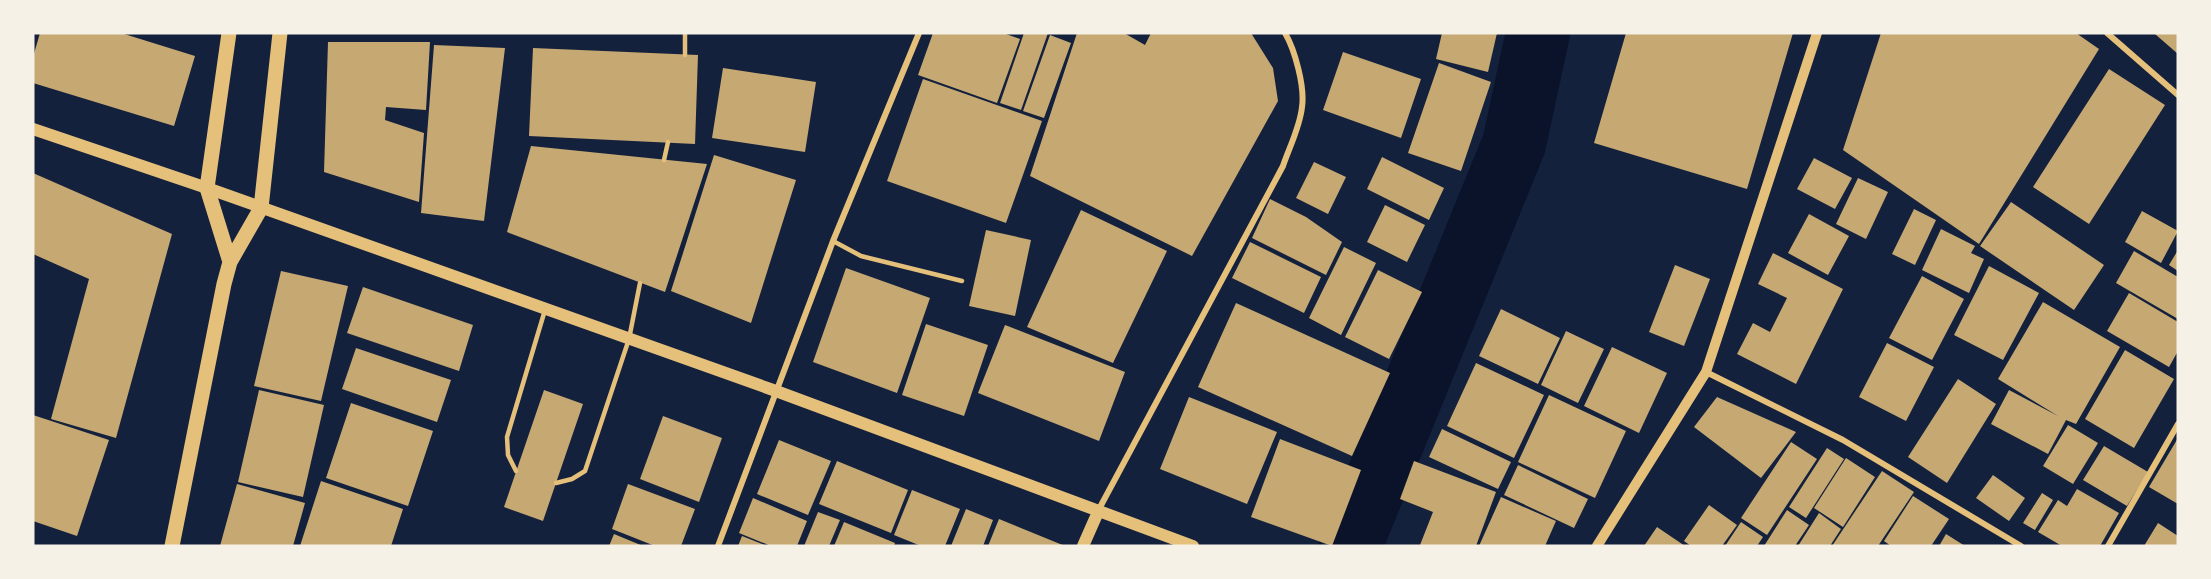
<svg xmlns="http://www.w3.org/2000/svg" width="2211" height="579" font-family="Commissioner,sans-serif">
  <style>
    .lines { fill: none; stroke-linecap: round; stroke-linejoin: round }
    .river { stroke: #0b132b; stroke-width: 64 }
    .building { fill: #c6a872 }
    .service { stroke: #e5c07b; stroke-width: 4.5 }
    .minor { stroke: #e5c07b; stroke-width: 6 }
    .tertiary { stroke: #e5c07b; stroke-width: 10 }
    .secondary { stroke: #e5c07b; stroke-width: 12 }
    .primary { stroke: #e5c07b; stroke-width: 15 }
  </style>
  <rect width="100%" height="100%" fill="#14213d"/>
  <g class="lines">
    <path class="river" d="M1350 546 1514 144 1538 33"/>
  </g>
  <path class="building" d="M40 33H121L195 56 174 126 33 83V57Z
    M933 33H1003L1020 39 997 103 918 75Z
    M1024 33H1048L1021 110 1000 103Z
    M1077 33H1124L1145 45 1151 33H1251L1273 68 1278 101 1192 256 1030 176Z
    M1442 33H1497L1488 72 1436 59Z
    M1626 33H1793L1747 189 1594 143Z
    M1881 33H2076L2099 49 1979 244 1843 150Z
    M2156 33H2178V54L2155 34Z
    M1050 35 1071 43 1044 118 1023 111Z
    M328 42H430L426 110 386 107 385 120 424 133 419 202 324 172Z
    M434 45 505 48 484 221 421 213Z
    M533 48 698 55 695 144 529 136Z
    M1343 52 1421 79 1401 138 1323 110Z
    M1439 63 1491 82 1461 171 1408 153Z
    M723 68 816 82 805 152 712 138Z
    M2109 69 2165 105 2089 224 2033 187Z
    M923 79 1042 121 1006 223 887 181Z
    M531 146 707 164 665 292 507 232Z
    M714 155 796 180 751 323 671 291Z
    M1382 157 1444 188 1429 220 1367 189Z
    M1814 158 1852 178 1835 209 1797 189Z
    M1314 162 1346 177 1328 214 1296 198Z
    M33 173 172 234 116 438 51 419 89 279 33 254Z
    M1858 178 1888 192 1866 239 1836 224Z
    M1270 199 1306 217 1342 242 1326 275 1252 238Z
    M2011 202 2104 265 2074 310 1980 246Z
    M1385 205 1425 225 1407 262 1367 242Z
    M1914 209 1936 220 1915 265 1892 254Z
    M1081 210 1167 251 1113 363 1027 327Z
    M2142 211 2178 231 2161 263 2125 242Z
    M1809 214 1849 236 1828 275 1788 253Z
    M1941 229 1975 246 1971 253 1984 259 1969 293 1922 270Z
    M986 230 1031 240 1015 316 969 306Z
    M1250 242 1321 277 1304 313 1232 278Z
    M1344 247 1376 263 1341 335 1309 318Z
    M2178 250V271L2169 265Z
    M2134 251 2178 277V319L2116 283Z
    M1773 253 1843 289 1796 384 1737 354 1753 323 1770 332 1787 298 1758 284Z
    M1675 265 1710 279 1684 346 1649 332Z
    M1989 266 2039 293 2003 360 1954 335Z
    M846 268 930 298 897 393 813 362Z
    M1378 270 1422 292 1389 359 1345 337Z
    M281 271 348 286 321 401 254 386Z
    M1922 276 1964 299 1932 360 1889 338Z
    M363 287 473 325 459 371 347 333Z
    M2129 293 2178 322V351L2169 367 2107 331Z
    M2043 302 2120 347 2076 424 2066 420 2048 454 1991 424 2009 390 2058 416 1998 379Z
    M1236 303 1390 373 1352 456 1198 387Z
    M1501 309 1560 338 1538 384 1479 356Z
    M926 324 988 345 964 416 902 395Z
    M1005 325 1125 372 1099 441 978 393Z
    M1566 331 1604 349 1578 403 1541 385Z
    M1887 343 1934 367 1906 421 1859 397Z
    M1612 347 1667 373 1639 433 1584 406Z
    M356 348 451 380 437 422 342 389Z
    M2125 350 2174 379 2134 448 2085 419Z
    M1476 363 1544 395 1514 458 1447 426Z
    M1958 379 1996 404 1947 483 1908 457Z
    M259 390 324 405 303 497 238 482Z
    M544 390 583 404 543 521 504 507Z
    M1549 395 1626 431 1595 498 1518 462Z
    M1189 397 1277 432 1247 504 1160 469Z
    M1717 397 1796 432 1761 478 1694 427Z
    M351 403 433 431 408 506 326 478Z
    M33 415 109 440 77 536 33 521Z
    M663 416 722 438 699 502 640 479Z
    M2068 425 2098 443 2073 484 2043 466Z
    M1442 429 1511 462 1498 489 1429 457Z
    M2178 438V504L2149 487Z
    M1280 439 1361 470 1332 546 1251 517Z
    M779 440 831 461 808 515 757 494Z
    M1791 442 1817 459 1767 535 1741 518Z
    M2104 446 2148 472 2127 506 2083 480Z
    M1827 448 1844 459 1806 518 1789 507Z
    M1846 458 1875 477 1843 527 1814 508Z
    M837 461 908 490 891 533 819 504Z
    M1414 461 1496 492 1476 546 1420 545 1433 512 1400 499Z
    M1518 465 1588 499 1574 528 1504 495Z
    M1882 471 1914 492 1878 546H1832Z
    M1993 475 2025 498 2009 521 1976 498Z
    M321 481 403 509 391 546H300Z
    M237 484 305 503 293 546H220Z
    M628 484 695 509 681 546H655L612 529Z
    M2077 489 2119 513 2100 546H2062L2038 532 2058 500 2067 506Z
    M912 490 960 509 945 546H921L894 535Z
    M2042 493 2053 500 2035 530 2023 523Z
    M1913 496 1949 519 1931 546H1891L1884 541Z
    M1501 497 1556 521 1545 546H1479Z
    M753 498 807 521 797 546H771L739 533Z
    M1709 505 1737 525 1722 546H1691L1684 541Z
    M966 509 993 520 983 546H951Z
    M1787 510 1809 525 1795 546H1764Z
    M818 512 840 520 829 546H804Z
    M1819 513 1841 529 1830 546H1798Z
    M999 519 1065 546H988Z
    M844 522 895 543 894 546H834Z
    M1741 522 1763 537 1757 546H1725Z
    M2158 523 2178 536V546H2144Z
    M1657 527 1685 546H1644Z
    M614 534 643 546H609Z
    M1946 534 1965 546H1939Z
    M742 536 767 546H738Z"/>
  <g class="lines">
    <path class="service" d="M685 55V33
      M664 160 668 142
      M833 241 861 256 962 281
      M516 471 508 455 507 437 545 310
      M556 483 572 479 585 471 629 339 640 283"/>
    <path class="minor" d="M2107 33 2178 95
      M1706 372 1843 440 2021 546
      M1098 511 1283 166C1289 148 1300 127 1302 107 1305 87 1295 50 1285 33
      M718 546 833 241 919 33
      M2108 546 2178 424"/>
    <path class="tertiary" d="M1597 546 1706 372 1817 33"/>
    <path class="secondary" d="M33 129 207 188 776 391 1193 546
      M1083 546 1098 512"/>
    <path class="primary" d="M229 33 207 188 230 262
      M172 546 224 284 230 262 261 208 280 33"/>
  </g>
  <rect width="2211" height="579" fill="none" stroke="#f6f1e7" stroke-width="69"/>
</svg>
